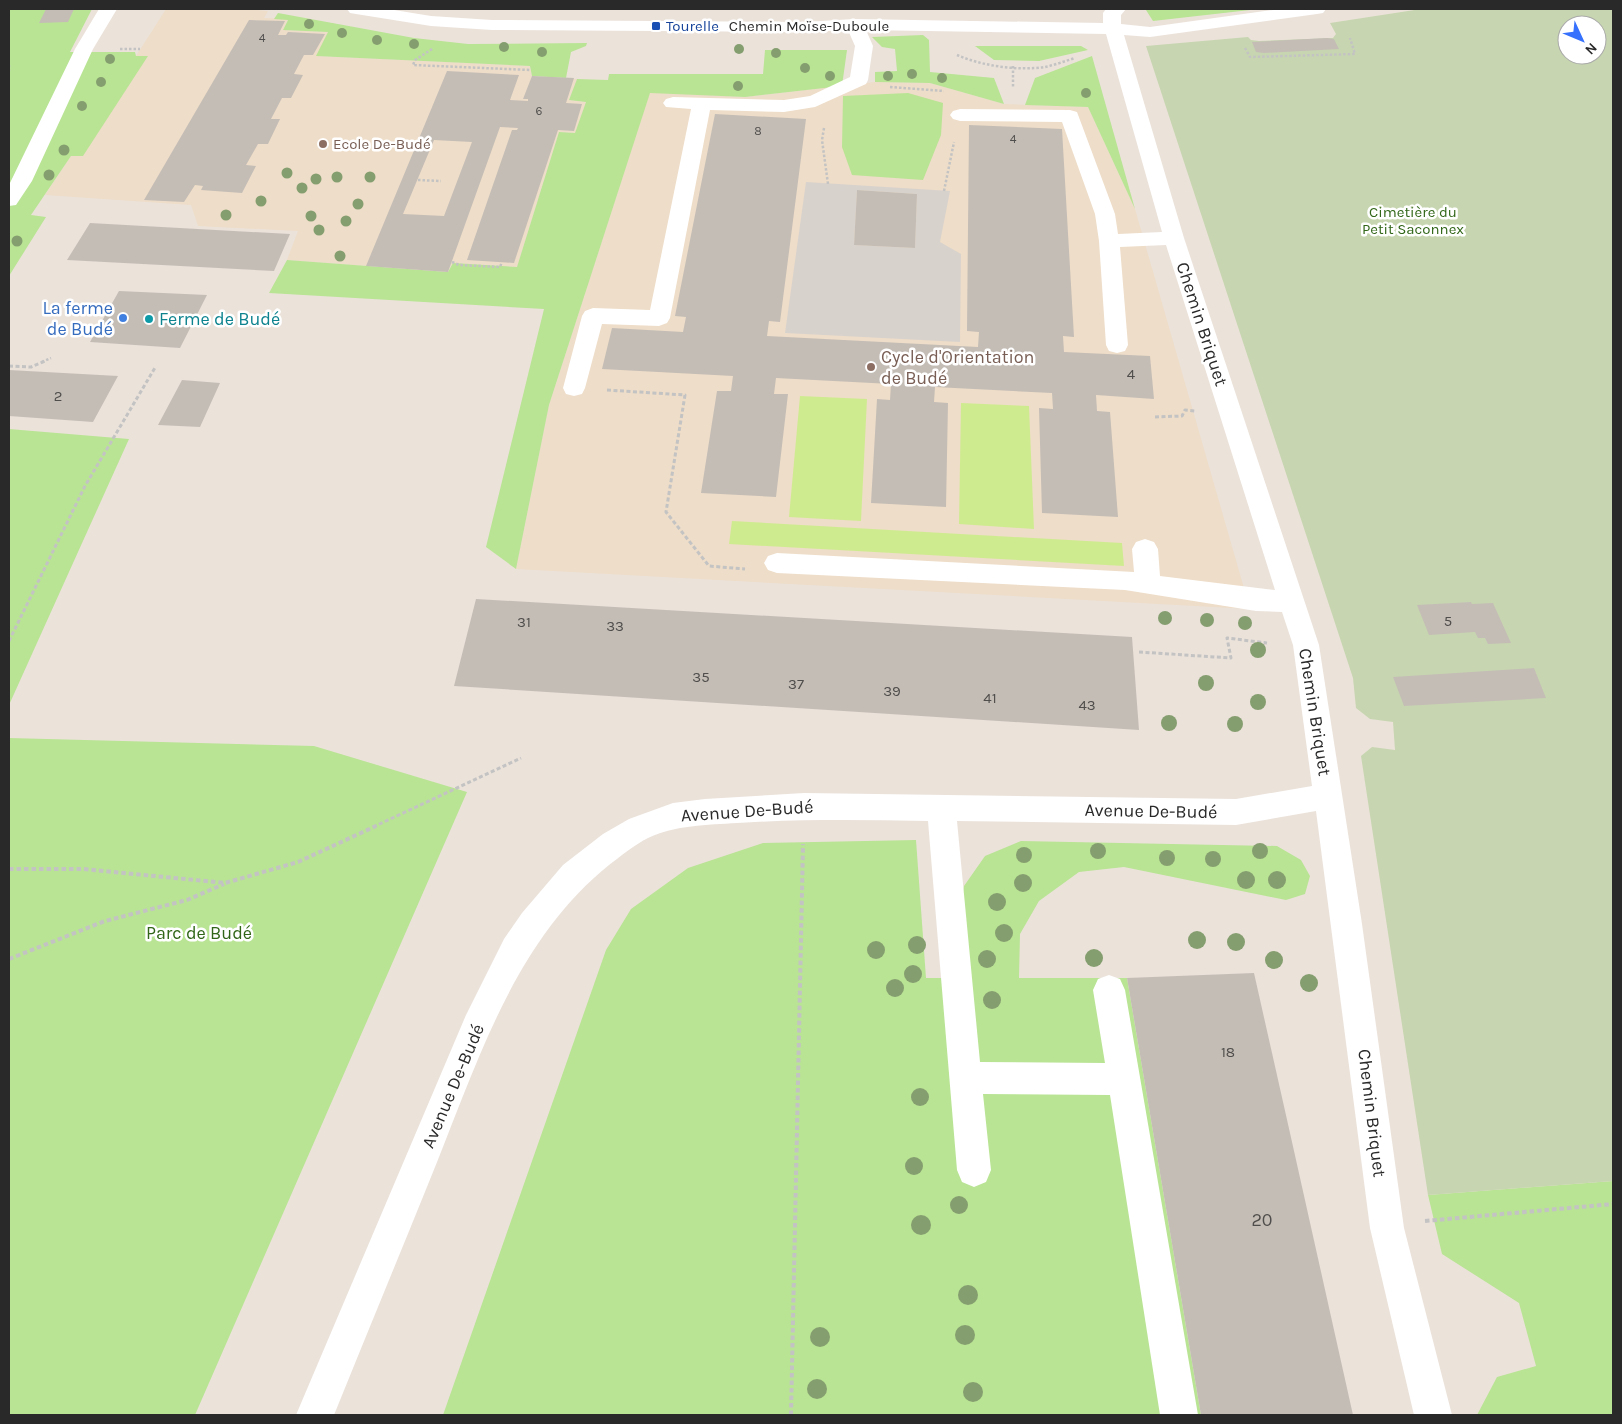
<svg xmlns="http://www.w3.org/2000/svg" width="1622" height="1424" font-family="Karla,sans-serif">
  <style>
    .education { fill: #eeddc8 }
    .green { fill: #b9e494 }
    .cemetery { fill: #c7d6b0; fill-rule: evenodd }
    .pitch { fill: #cfeb90 }
    .plaza { fill: #d8d2cd; fill-rule: evenodd }
    .building { fill: #c4bdb6; fill-rule: evenodd }
    .lines { fill: none; stroke-linecap: round; stroke-linejoin: round }
    .path-far2 { stroke: #c3c3c3; stroke-width: 2.5; stroke-dasharray: 2.5 2; stroke-linecap: butt }
    .path-far1 { stroke: #c3c3c3; stroke-width: 3; stroke-dasharray: 4 2.5; stroke-linecap: butt }
    .path { stroke: #c3c3c3; stroke-width: 4; stroke-dasharray: 4.5 3; stroke-linecap: butt }
    .minor { fill: #fff; fill-rule: evenodd }
    .tree { fill: #859e6f }
    .transit-dot { fill: #1a4fb4; stroke: #fff; stroke-width: 2 }
    .education-dot { fill: #8d6e63; stroke: #fff; stroke-width: 2 }
    .shop-dot { fill: #3f7fe0; stroke: #fff; stroke-width: 2 }
    .culture-dot { fill: #0f9aa8; stroke: #fff; stroke-width: 2 }
    .labels { text-anchor: middle; dominant-baseline: central; stroke-width: 5; stroke-linejoin: round; paint-order: stroke }
    .far-number-label { font-size: 12px; fill: #504e4c }
    .far-transit-label { font-size: 15px; fill: #164399; stroke: #fff; text-anchor: start }
    .far-street-label { font-size: 15px; fill: #292929; stroke: #fff }
    .far-education-label { font-size: 15px; fill: #785e54; stroke: #fff; text-anchor: start }
    .far-park-label { font-size: 15px; fill: #316618; stroke: #fff }
    .number-label { font-size: 15px; fill: #504e4c }
    .shop-label { font-size: 18px; fill: #366cbe; stroke: #fff; text-anchor: end }
    .culture-label { font-size: 18px; fill: #0d838f; stroke: #fff; text-anchor: start }
    .street-label { font-size: 18px; fill: #292929; stroke: #fff }
    .education-label { font-size: 18px; fill: #785e54; stroke: #fff; text-anchor: start }
    .park-label { font-size: 18px; fill: #316618; stroke: #fff }
    .near-number-label { font-size: 18px; fill: #504e4c }
  </style>
  <rect width="100%" height="100%" fill="#ebe2da"/>
  <path class="education" d="M166 9H247L268 11 264 18 288 19 283 30 328 32 317 56 530 66 532 76 577 79 569 100 586 102 575 133 559 132 517 267 453 263 448 272 287 260 298 231 198 226 191 205 45 195 71 156 147 56H136Z
    M875 82 930 83 1004 104 1088 107 1135 209 1250 609 516 569 549 405 650 92 745 97Z"/>
  <path class="green" d="M33 9H92L70 52H135L136 56H148L83 156H71L31 215 46 217 9 276V10Z
    M1154 9H1259L1153 21 1146 10Z
    M278 13 414 38 468 44 587 43 586 46 571 52 566 78 532 76 530 66 316 56 328 32 283 30 288 20 274 19Z
    M923 35 929 40 930 72 994 78 1004 104 930 83 875 82V72L897 71 895 49 882 47 872 37Z
    M975 46H1081L1088 50 1039 61 994 60Z
    M765 50H847L842 86 745 97 650 93 549 405 516 569 486 547 544 309 269 293 287 260 448 272 453 263 517 267 559 132 575 133 586 102 569 100 577 79 608 80 609 74H763Z
    M1092 56 1135 209 1088 107 1025 105 1035 78Z
    M908 93 943 103 941 135 923 180 852 175 842 147 843 96Z
    M9 429 129 439 9 705Z
    M9 738 314 746 467 792 195 1415H9Z
    M916 840 926 978H966L958 917 964 886 985 856 1021 841 1277 846 1301 860 1310 876 1305 894 1286 900 1124 867 1079 872 1039 901 1020 934 1019 978H1127L1201 1415H443L606 950 631 909 688 868 763 843Z
    M1613 1181V1415H1477L1497 1377 1536 1366 1519 1303 1442 1254 1428 1195Z"/>
  <path class="cemetery" d="M1421 9H1613V1181L1428 1195 1361 756 1372 747 1395 750 1393 722 1370 719 1356 708 1353 678 1146 46 1248 37 1251 40 1259 41 1333 38 1336 34 1330 23ZM1567 25H1597V55H1567Z"/>
  <path class="pitch" d="M800 396 867 399 861 521 789 517Z
    M961 403 1029 406 1034 529 959 524Z
    M732 521 1122 543 1124 566 729 544Z"/>
  <path class="plaza" d="M806 182 950 191 940 242 961 254 960 342 785 333ZM857 190 917 194 915 248 854 245Z"/>
  <path class="building" d="M46 9H74L68 22 39 23Z
    M249 20 285 21 278 35H286L288 32 325 34 313 55H304L294 74 303 75 291 98H282L271 119H280L268 144H258L246 165 256 166 242 193 201 190 203 186 195 185 184 202 144 200Z
    M1327 38 1334 39 1339 49 1264 53 1256 52 1252 42Z
    M447 71 519 75 510 100 528 101V99H523L532 76 574 78 566 103 582 104 574 131 558 130 514 263 467 260 512 130H517L518 128 500 127 448 272 366 266ZM434 140 472 142 444 216 403 214Z
    M715 114 806 119 780 322 769 321 767 336 978 347 979 332 967 331 969 125 1062 129 1074 337 1063 336 1064 352 1150 356 1154 399 1096 395 1097 411 1110 412 1118 517 1042 513 1039 408 1053 409 1052 393 935 387 934 402 948 403 946 507 871 503 877 399 890 400 891 384 776 378 774 394H788L776 497 701 493 717 391H731L733 376 602 369 612 328 683 332 686 317 675 316Z
    M857 190 917 194 915 248 854 245Z
    M90 223 290 234 274 271 67 260Z
    M119 291 207 295 180 348 90 342Z
    M9 370 118 376 93 422 9 416Z
    M182 380 220 383 200 427 158 425Z
    M476 599 1132 637 1139 730 454 686Z
    M1471 602 1472 604 1493 603 1511 643 1488 644 1485 638H1478L1475 632 1429 635 1417 605Z
    M1534 668 1546 698 1404 706 1393 677Z
    M1254 973 1290 1133 1353 1415H1201L1127 978Z"/>
  <g class="lines">
    <path class="path-far2" d="M1245 48 1250 57 1355 54 1350 38
      M120 49H140
      M432 49 415 60 413 65 530 70
      M957 55C982 66 1018 71 1045 67 1055 65 1065 61 1075 58
      M9 65V71
      M1013 66V87
      M890 87 944 91
      M824 128 822 140 828 184
      M418 180 441 181
      M944 191 954 142
      M452 262 459 265 500 267 502 262
      M42 362 51 358"/>
    <path class="path-far1" d="M9 366 31 367 45 361
      M607 390 685 395 666 512 709 566 745 569
      M1155 417 1182 416 1185 410 1195 411
      M9 641 85 486 156 366
      M1139 652 1231 658 1227 638 1267 643
      M373 827 521 758"/>
    <path class="path" d="M9 869H84L225 883 298 862 376 826
      M9 959 105 921 187 900 224 884
      M1425 1221 1613 1204
      M791 1415 803 844"/>
    <path class="minor" d="M99 9H117L93 49 32 181 16 205 9 206V185L75 49Z
      M347 9H388L431 16 492 20 805 22 854 19 1103 23V13L1106 9H1126L1121 15V24L1150 27 1280 9H1326L1323 13 1317 14 1150 37 1124 35 1184 238 1319 645 1362 924 1404 1228 1452 1415H1414L1370 1228 1316 811 1236 825 957 821 980 1062 1105 1063 1093 990 1098 979 1109 975 1120 979 1125 990 1198 1415H1160L1110 1095 983 1094 991 1170 986 1182 974 1187 962 1182 957 1170 928 821C864 820 801 819 737 823 707 825 675 825 648 838 634 845 621 856 609 865 513 942 476 1067 431 1177 399 1256 366 1336 334 1415H296L466 1015 504 939 522 913 563 865 603 834 629 819 673 803 705 799 804 793 1236 799 1312 786 1293 645 1282 612 1256 611 1125 590 777 573 768 570 764 563 768 556 777 553 1134 572 1132 549 1136 542 1145 539 1154 542 1158 549 1160 576 1275 590 1166 245 1120 247 1128 345 1125 351 1117 353 1109 351 1106 345 1099 241 1095 214 1062 122 960 121 953 119 950 115 953 111 960 109 1070 110 1077 112 1115 214 1118 234 1162 232 1106 34 866 30 873 46 868 80 866 84 815 107 784 112 710 110 670 318 667 323 659 326 602 324 585 388 582 394 574 396 566 394 563 388 582 316 585 311 593 308 650 310 691 109 666 107 663 103 666 99 673 97 784 100 810 96 850 77 855 46 848 30 805 32 492 30 431 26 356 14 350 13Z"/>
  </g>
  <g class="tree">
    <circle cx="309" cy="24" r="5"/>
    <circle cx="342" cy="33" r="5"/>
    <circle cx="377" cy="40" r="5"/>
    <circle cx="414" cy="44" r="5"/>
    <circle cx="504" cy="47" r="5"/>
    <circle cx="739" cy="49" r="5"/>
    <circle cx="542" cy="52" r="5"/>
    <circle cx="776" cy="53" r="5"/>
    <circle cx="110" cy="59" r="5"/>
    <circle cx="805" cy="68" r="5"/>
    <circle cx="912" cy="74" r="5"/>
    <circle cx="830" cy="76" r="5"/>
    <circle cx="888" cy="76" r="5"/>
    <circle cx="942" cy="78" r="5"/>
    <circle cx="101" cy="82" r="5"/>
    <circle cx="738" cy="86" r="5"/>
    <circle cx="1086" cy="93" r="5"/>
    <circle cx="82" cy="106" r="5"/>
    <circle cx="64" cy="150" r="5.5"/>
    <circle cx="287" cy="173" r="5.5"/>
    <circle cx="49" cy="175" r="5.5"/>
    <circle cx="337" cy="177" r="5.5"/>
    <circle cx="370" cy="177" r="5.5"/>
    <circle cx="316" cy="179" r="5.5"/>
    <circle cx="302" cy="188" r="5.5"/>
    <circle cx="261" cy="201" r="5.5"/>
    <circle cx="358" cy="204" r="5.5"/>
    <circle cx="226" cy="215" r="5.5"/>
    <circle cx="311" cy="216" r="5.5"/>
    <circle cx="346" cy="221" r="5.5"/>
    <circle cx="319" cy="230" r="5.5"/>
    <circle cx="17" cy="241" r="5.5"/>
    <circle cx="340" cy="256" r="5.5"/>
    <circle cx="1165" cy="618" r="7"/>
    <circle cx="1207" cy="620" r="7"/>
    <circle cx="1245" cy="623" r="7"/>
    <circle cx="1258" cy="650" r="8"/>
    <circle cx="1206" cy="683" r="8"/>
    <circle cx="1258" cy="702" r="8"/>
    <circle cx="1169" cy="723" r="8"/>
    <circle cx="1235" cy="724" r="8"/>
    <circle cx="1098" cy="851" r="8"/>
    <circle cx="1260" cy="851" r="8"/>
    <circle cx="1024" cy="855" r="8"/>
    <circle cx="1167" cy="858" r="8"/>
    <circle cx="1213" cy="859" r="8"/>
    <circle cx="1246" cy="880" r="9"/>
    <circle cx="1277" cy="880" r="9"/>
    <circle cx="1023" cy="883" r="9"/>
    <circle cx="997" cy="902" r="9"/>
    <circle cx="1004" cy="933" r="9"/>
    <circle cx="1197" cy="940" r="9"/>
    <circle cx="1236" cy="942" r="9"/>
    <circle cx="917" cy="945" r="9"/>
    <circle cx="876" cy="950" r="9"/>
    <circle cx="1094" cy="958" r="9"/>
    <circle cx="987" cy="959" r="9"/>
    <circle cx="1274" cy="960" r="9"/>
    <circle cx="913" cy="974" r="9"/>
    <circle cx="1309" cy="983" r="9"/>
    <circle cx="895" cy="988" r="9"/>
    <circle cx="992" cy="1000" r="9"/>
    <circle cx="920" cy="1097" r="9"/>
    <circle cx="914" cy="1166" r="9"/>
    <circle cx="959" cy="1205" r="9"/>
    <circle cx="921" cy="1225" r="10"/>
    <circle cx="968" cy="1295" r="10"/>
    <circle cx="965" cy="1335" r="10"/>
    <circle cx="820" cy="1337" r="10"/>
    <circle cx="817" cy="1389" r="10"/>
    <circle cx="973" cy="1392" r="10"/>
  </g>
  <rect class="transit-dot" x="651" y="21" width="10" height="10" rx="2.5"/>
  <g class="education-dot">
    <circle cx="323" cy="144" r="5"/>
    <circle cx="871" cy="367" r="5"/>
  </g>
  <circle class="shop-dot" cx="123" cy="318" r="5"/>
  <circle class="culture-dot" cx="149" cy="319" r="5"/>
  <g class="labels">
    <g class="far-number-label">
      <text x="262" y="38">4</text>
      <text x="539" y="111">6</text>
      <text x="758" y="131">8</text>
      <text x="1013" y="139">4</text>
    </g>
    <g class="far-transit-label">
      <text x="666" y="26">Tourelle</text>
    </g>
    <g class="far-street-label">
      <text x="809" y="26">Chemin Moïse-Duboule</text>
    </g>
    <g class="far-education-label">
      <text x="333" y="144">Ecole De-Budé</text>
    </g>
    <g class="far-park-label">
      <text x="1413" y="212">Cimetière du<tspan x="1413" dy="17">Petit Saconnex</tspan></text>
    </g>
    <g class="number-label">
      <text x="1131" y="374">4</text>
      <text x="58" y="396">2</text>
      <text x="1448" y="621">5</text>
      <text x="524" y="622">31</text>
      <text x="615" y="626">33</text>
      <text x="701" y="677">35</text>
      <text x="796" y="684">37</text>
      <text x="892" y="691">39</text>
      <text x="990" y="698">41</text>
      <text x="1087" y="705">43</text>
      <text x="1228" y="1052">18</text>
    </g>
    <g class="shop-label">
      <text x="113" y="308">La ferme<tspan x="113" dy="21">de Budé</tspan></text>
    </g>
    <g class="culture-label">
      <text x="159" y="319">Ferme de Budé</text>
    </g>
    <g class="street-label">
      <text transform="translate(1202 324) rotate(72)">Chemin Briquet</text>
      <text transform="translate(1315 712) rotate(81)">Chemin Briquet</text>
      <text transform="translate(747 811) rotate(-4)">Avenue De-Budé</text>
      <text transform="translate(1151 811) rotate(1)">Avenue De-Budé</text>
      <text transform="translate(453 1086) rotate(-67)">Avenue De-Budé</text>
      <text transform="translate(1372 1113) rotate(83)">Chemin Briquet</text>
    </g>
    <g class="education-label">
      <text x="881" y="357">Cycle d'Orientation<tspan x="881" dy="21">de Budé</tspan></text>
    </g>
    <g class="park-label">
      <text x="199" y="933">Parc de Budé</text>
    </g>
    <g class="near-number-label">
      <text x="1262" y="1220">20</text>
    </g>
  </g>
  <rect width="1622" height="1424" fill="none" stroke="#292929" stroke-width="20"/>
  <g transform="translate(1582 40) rotate(134)"><circle r="24" fill="#ffffff" stroke="#a9a9a9"/>
  <path d="M0-4L9 19L0 12L-9 19Z" fill="#3571fd"/>
  <text y="-8" font-size="14" font-weight="bold" text-anchor="middle" fill="#292929">N</text>
  </g>
</svg>
